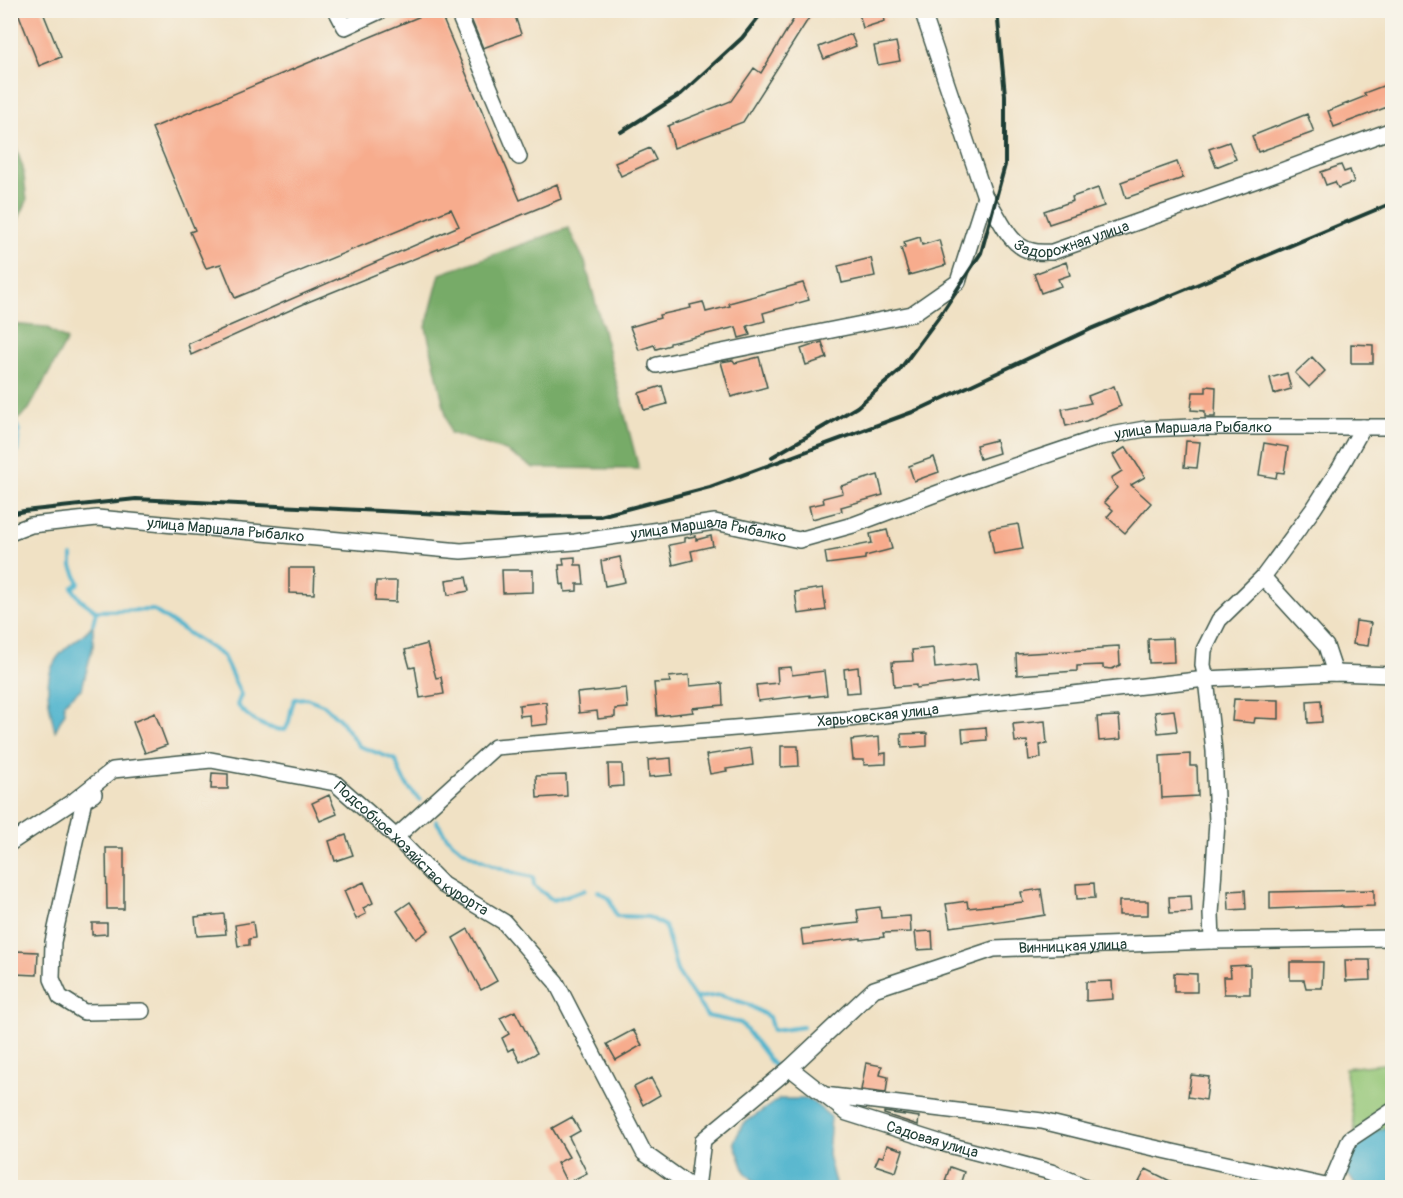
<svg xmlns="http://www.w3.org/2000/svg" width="1403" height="1198" font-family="Pangolin,sans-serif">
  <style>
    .green { fill: #94c677; stroke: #5a8256; stroke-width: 1.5 }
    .forest { fill: #77ab68; stroke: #4b744e; stroke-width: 1.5 }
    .water { fill: #4fb4cd; stroke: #377880; stroke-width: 1.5 }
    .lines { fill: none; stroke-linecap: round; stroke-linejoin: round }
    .stream { stroke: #4fb4cd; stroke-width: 4 }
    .building { fill: #f7ac8d }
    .minor-casing { stroke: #3e564a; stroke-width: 18 }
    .minor { stroke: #fff; stroke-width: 15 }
    .rail { stroke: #1f3d34; stroke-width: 4 }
    .labels { text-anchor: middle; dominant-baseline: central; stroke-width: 4.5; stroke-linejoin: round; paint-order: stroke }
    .street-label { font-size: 15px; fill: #1f3d34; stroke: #f7f3e8 }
  </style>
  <rect width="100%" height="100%" fill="#f7f3e8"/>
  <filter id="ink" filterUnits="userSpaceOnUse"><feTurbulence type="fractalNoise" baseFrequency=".0167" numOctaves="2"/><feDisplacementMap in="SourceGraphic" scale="12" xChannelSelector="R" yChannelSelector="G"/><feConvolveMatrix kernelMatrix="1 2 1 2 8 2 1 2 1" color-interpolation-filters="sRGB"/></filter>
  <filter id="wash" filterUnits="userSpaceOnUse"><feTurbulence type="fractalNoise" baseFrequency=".008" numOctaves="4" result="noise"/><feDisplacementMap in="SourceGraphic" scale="24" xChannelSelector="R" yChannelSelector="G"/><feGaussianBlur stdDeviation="1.35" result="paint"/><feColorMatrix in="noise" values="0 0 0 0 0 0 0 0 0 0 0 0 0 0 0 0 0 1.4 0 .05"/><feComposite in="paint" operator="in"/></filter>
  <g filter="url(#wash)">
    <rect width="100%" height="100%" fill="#f0e1c4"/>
    <path class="green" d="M1392 1063V1187H1364L1345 1068Z"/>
    <path class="forest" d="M11 134 23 168 27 201 11 235Z
      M568 228 585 262 639 469 534 468 506 451 450 433 426 327 440 274Z
      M10 324 46 327 67 340 29 409 11 426Z"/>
    <path class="water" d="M93 624V646L82 688 64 703 65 712 55 731C48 702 40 672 65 649 74 640 85 636 93 624Z
      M779 1099H809L831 1117 828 1155 836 1187H760L745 1172 734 1142 743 1124Z
      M1392 1125V1187H1358L1345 1171 1348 1154 1375 1132Z"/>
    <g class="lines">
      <path class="stream" d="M10 411 19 431 17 452
        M72 556V566L79 583 72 588 81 600 96 611
        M93 624 96 611 153 610 223 656 241 695 237 705C252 721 264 729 285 730 293 718 288 711 295 699L306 698 324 705 340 720 359 746 396 760C400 777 408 788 420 800
        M436 821C440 826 443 832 447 837 465 857 507 872 533 877L534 886 553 900 585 890
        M598 891 610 899 616 916 648 917 665 926 677 971 707 1016 741 1023 775 1067
        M696 998 720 995 747 1004 769 1017 773 1031 803 1027"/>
    </g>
    <g id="blocks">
      <path class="building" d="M17 10H42L61 57 39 66Z
        M435 10H439L520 200 557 184 561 199 308 302 191 355 188 344 459 226 451 209 235 298 221 264 206 268 190 232 195 230 152 128Z
        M478 10H513L521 34 483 48 469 14Z
        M799 10H814L743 122 674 148 668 126 731 101 754 68 761 73Z
        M858 10H882L885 21 863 28Z
        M851 34 856 46 824 59 819 47Z
        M896 42 900 61 878 65 874 46Z
        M1388 84 1392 96V98L1388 100 1390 106 1334 127 1328 111 1366 96 1364 93Z
        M1307 114 1314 132 1258 152 1252 136Z
        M1229 142 1236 159 1216 167 1209 149Z
        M650 148 656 160 621 176 615 163Z
        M1177 162 1183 178 1126 198 1121 182Z
        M1341 165 1344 172 1350 170 1354 182 1338 188 1335 182 1326 185 1321 172Z
        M1098 188 1104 206 1049 224 1044 211 1073 201 1072 197Z
        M920 237 922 245 939 240 946 265 909 275 901 248 905 247 904 242Z
        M871 258 875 276 842 283 838 266Z
        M1066 262 1070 275 1058 279 1061 286 1041 293 1034 274Z
        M803 283 809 300 763 313 765 321 747 326 750 335 739 338 736 327 670 343V345L656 349 654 345 639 350 630 327 660 318 659 315 691 308 690 305 703 302 706 312 730 306 729 303Z
        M822 342 827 358 806 365 801 349Z
        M1351 344 1373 345V363H1351Z
        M759 357 767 387 731 397 721 362 733 360 735 363Z
        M1312 357 1325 371 1309 387 1295 373Z
        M1287 373 1291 389 1274 394 1270 378Z
        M662 386 667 404 644 410 639 393Z
        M1114 386 1121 406 1086 421 1066 426 1062 409 1091 403 1088 396Z
        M1206 386 1216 387 1215 417H1205V411L1191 410 1193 392H1206Z
        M996 440 999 453 980 459 976 445Z
        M1186 441 1200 442 1197 468 1184 467Z
        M1264 443 1288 447 1284 473 1277 472 1276 478 1259 475Z
        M1126 447 1145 477 1131 485 1151 503 1125 533 1107 517 1113 510 1104 502 1117 488 1111 478 1122 471 1113 455Z
        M934 457 939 472 914 481 909 466Z
        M878 475 883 495 841 507 842 511 812 519 809 506 824 503 823 498 843 493 841 486Z
        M1018 524 1023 549 994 554 989 529Z
        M887 530 892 549 865 556V559L827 564 825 552 872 543 870 534Z
        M696 536V540L711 536 713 546 691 551 693 560 673 565 669 545 685 542V538Z
        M575 557V565H582L584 584H577V591L565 592 564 584 561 585 559 565H564L563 558Z
        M620 557 625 582 605 586 601 561Z
        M289 568H315L314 594 289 593Z
        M502 570H533V592L503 593Z
        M466 577 469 591 448 595 446 580Z
        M376 581H397L396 602 375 601Z
        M823 588 826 610 798 614 795 592Z
        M1356 621 1371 623 1368 646 1353 644Z
        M1173 638 1174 662 1149 663 1148 639Z
        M427 644 436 678 441 677 444 694 420 698 415 667 410 668 405 650Z
        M1119 646 1120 665 1112 669 1103 668V665L1077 666V671L1017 675 1016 654 1102 649V647Z
        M933 648 935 668 976 664 978 680 916 688V685L894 687 892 662 913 661 912 650Z
        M791 667 792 675 824 671 827 695 810 697V695L758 701 756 685 778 683 777 668Z
        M858 667 860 692 846 693 844 669Z
        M689 675 690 686 722 683 723 705 692 708 693 712 657 716 654 683 670 682 669 677Z
        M626 688 628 708 615 709V717L598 719 597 711 579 713 577 693Z
        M1234 699 1279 700V719L1255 718 1254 723 1232 721Z
        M1321 700 1322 722 1308 723 1307 701Z
        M546 702 548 724 531 726 530 715 520 716 519 705Z
        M1174 710 1177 731 1158 733 1155 712Z
        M155 713 167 745 145 753 133 722Z
        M1119 716 1121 739 1099 741 1097 717Z
        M1045 721 1047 744 1040 745 1041 758 1029 760 1027 741 1015 742 1013 724Z
        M986 727 987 740 963 742 962 729Z
        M927 733V746L902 748 901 734Z
        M879 737 880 754 886 753V764L864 765V760H853L851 740Z
        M781 746H798L799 766 781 767Z
        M751 748 753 765 726 769 727 771 710 774 706 755Z
        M1190 754V766H1197L1198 796 1162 798 1160 756Z
        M671 758 672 775 649 777 648 760Z
        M608 764H622L623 786 609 787Z
        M212 773 228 774V789H211Z
        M566 775 567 796 537 798 536 776Z
        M329 795 337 814 320 821 312 803Z
        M346 835 353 855 335 861 329 841Z
        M106 848H124V909H107Z
        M364 882 373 903 363 908 366 914 356 919 344 891Z
        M1094 883 1095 898 1077 899 1076 884Z
        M1041 889 1045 915 994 923 993 921 950 927 946 904 967 901 968 908 1023 902 1021 892Z
        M1245 890 1246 909 1229 910 1228 891Z
        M1374 890V906L1343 907V906L1270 909V892Z
        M1191 896 1192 912 1170 913 1169 897Z
        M1119 901H1148V915H1119Z
        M410 902 429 930 416 939 397 911Z
        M880 907 881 918 910 916 911 932 883 933 884 937 861 940V938L803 945 801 929 859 923 857 910Z
        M224 914 226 934 197 936 195 917Z
        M253 922 255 938 249 939V945L238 946 235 925Z
        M92 923H107V934L92 935Z
        M468 929 497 981 481 990 453 938Z
        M932 931 933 949 917 950 915 932Z
        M15 951 38 952 37 975 14 974Z
        M1345 960H1370L1371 980 1346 981Z
        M1290 962H1323L1322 988H1306L1304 980H1290Z
        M1250 965V994H1224L1223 977H1231L1230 966Z
        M1174 973 1197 974V992H1174Z
        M1112 981 1113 999 1086 1001V982Z
        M515 1011 537 1053 520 1062 513 1048 508 1051 502 1038 509 1034 500 1018Z
        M633 1030 642 1045 616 1060 607 1044Z
        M866 1063 882 1066 880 1075 888 1077 886 1093 861 1090Z
        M1191 1075 1209 1077 1206 1100 1188 1097Z
        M651 1078 660 1095 643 1105 634 1087Z
        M884 1112 919 1117 918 1125 884 1114Z
        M572 1117 580 1131 569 1137 587 1173 567 1183 557 1163 569 1157 552 1128Z
        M887 1145 903 1150 896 1172 875 1165 879 1156 883 1157Z
        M950 1167 964 1172 959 1188H947L949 1182 945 1181Z
        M1146 1169 1184 1188H1145L1138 1184Z"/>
    </g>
  </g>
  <g filter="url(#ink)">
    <use href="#blocks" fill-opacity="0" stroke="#3e564a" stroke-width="1.5"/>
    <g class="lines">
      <defs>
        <g id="minor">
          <path d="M336 10 345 27 382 10"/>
          <path d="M457 10 519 157"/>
          <path d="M922 10 985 197"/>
          <path id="s1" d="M657 365 912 314 958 282 985 197C999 213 1008 247 1032 251 1039 253 1046 252 1052 252L1257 180 1392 130"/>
          <path id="s2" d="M10 533 31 525 97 518 461 551 575 542 715 522 799 540 853 525 973 480 1100 437 1145 429 1193 427H1392"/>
          <path d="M1263 577 1326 646 1335 673"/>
          <path d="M94 794 84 800 53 942 52 979 60 997 84 1012 142 1011"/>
          <path id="s3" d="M396 837 495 747 848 719 1206 679 1335 673 1392 675"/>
          <path id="s4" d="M10 843 75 800 113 770 211 760 335 783 396 837 443 885 504 922 556 982 644 1153 693 1188"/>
          <path d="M1212 941 1211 914 1217 822 1214 751 1206 679 1203 665 1204 650 1219 620 1263 577 1314 508 1341 466 1363 427"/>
          <path id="s5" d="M790 1068 847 1113 945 1144 1051 1172 1088 1188"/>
          <path d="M824 1095 1042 1121 1132 1143 1334 1188"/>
          <path d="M1330 1186 1350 1139 1392 1111"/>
          <path id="s6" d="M697 1188 703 1140 790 1068 874 989 994 949 1212 941 1392 938"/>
        </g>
      </defs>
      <use href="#minor" class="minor-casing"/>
      <use href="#minor" class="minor"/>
      <path class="rail" d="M621 132 681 94 742 38 764 10
        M772 457 857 407 898 372 941 314 981 253 1005 165V95L997 10
        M10 514 24 511 136 499 504 517 600 516 710 487 918 410 1091 329 1392 203"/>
    </g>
  </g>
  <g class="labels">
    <g class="street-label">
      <text stroke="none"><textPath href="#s1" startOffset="520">Задорожная улица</textPath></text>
      <text stroke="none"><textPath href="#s2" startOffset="1208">улица Маршала Рыбалко</textPath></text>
      <text stroke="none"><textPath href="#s2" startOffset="218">улица Маршала Рыбалко</textPath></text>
      <text stroke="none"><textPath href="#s2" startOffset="704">улица Маршала Рыбалко</textPath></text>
      <text stroke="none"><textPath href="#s3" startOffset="518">Харьковская улица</textPath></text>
      <text stroke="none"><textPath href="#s4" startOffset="452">Подсобное хозяйство курорта</textPath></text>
      <text stroke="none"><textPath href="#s6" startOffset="482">Винницкая улица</textPath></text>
      <text stroke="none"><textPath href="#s5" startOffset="162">Садовая улица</textPath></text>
    </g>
  </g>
  <rect width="1403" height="1198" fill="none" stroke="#f7f3e8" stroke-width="36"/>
</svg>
